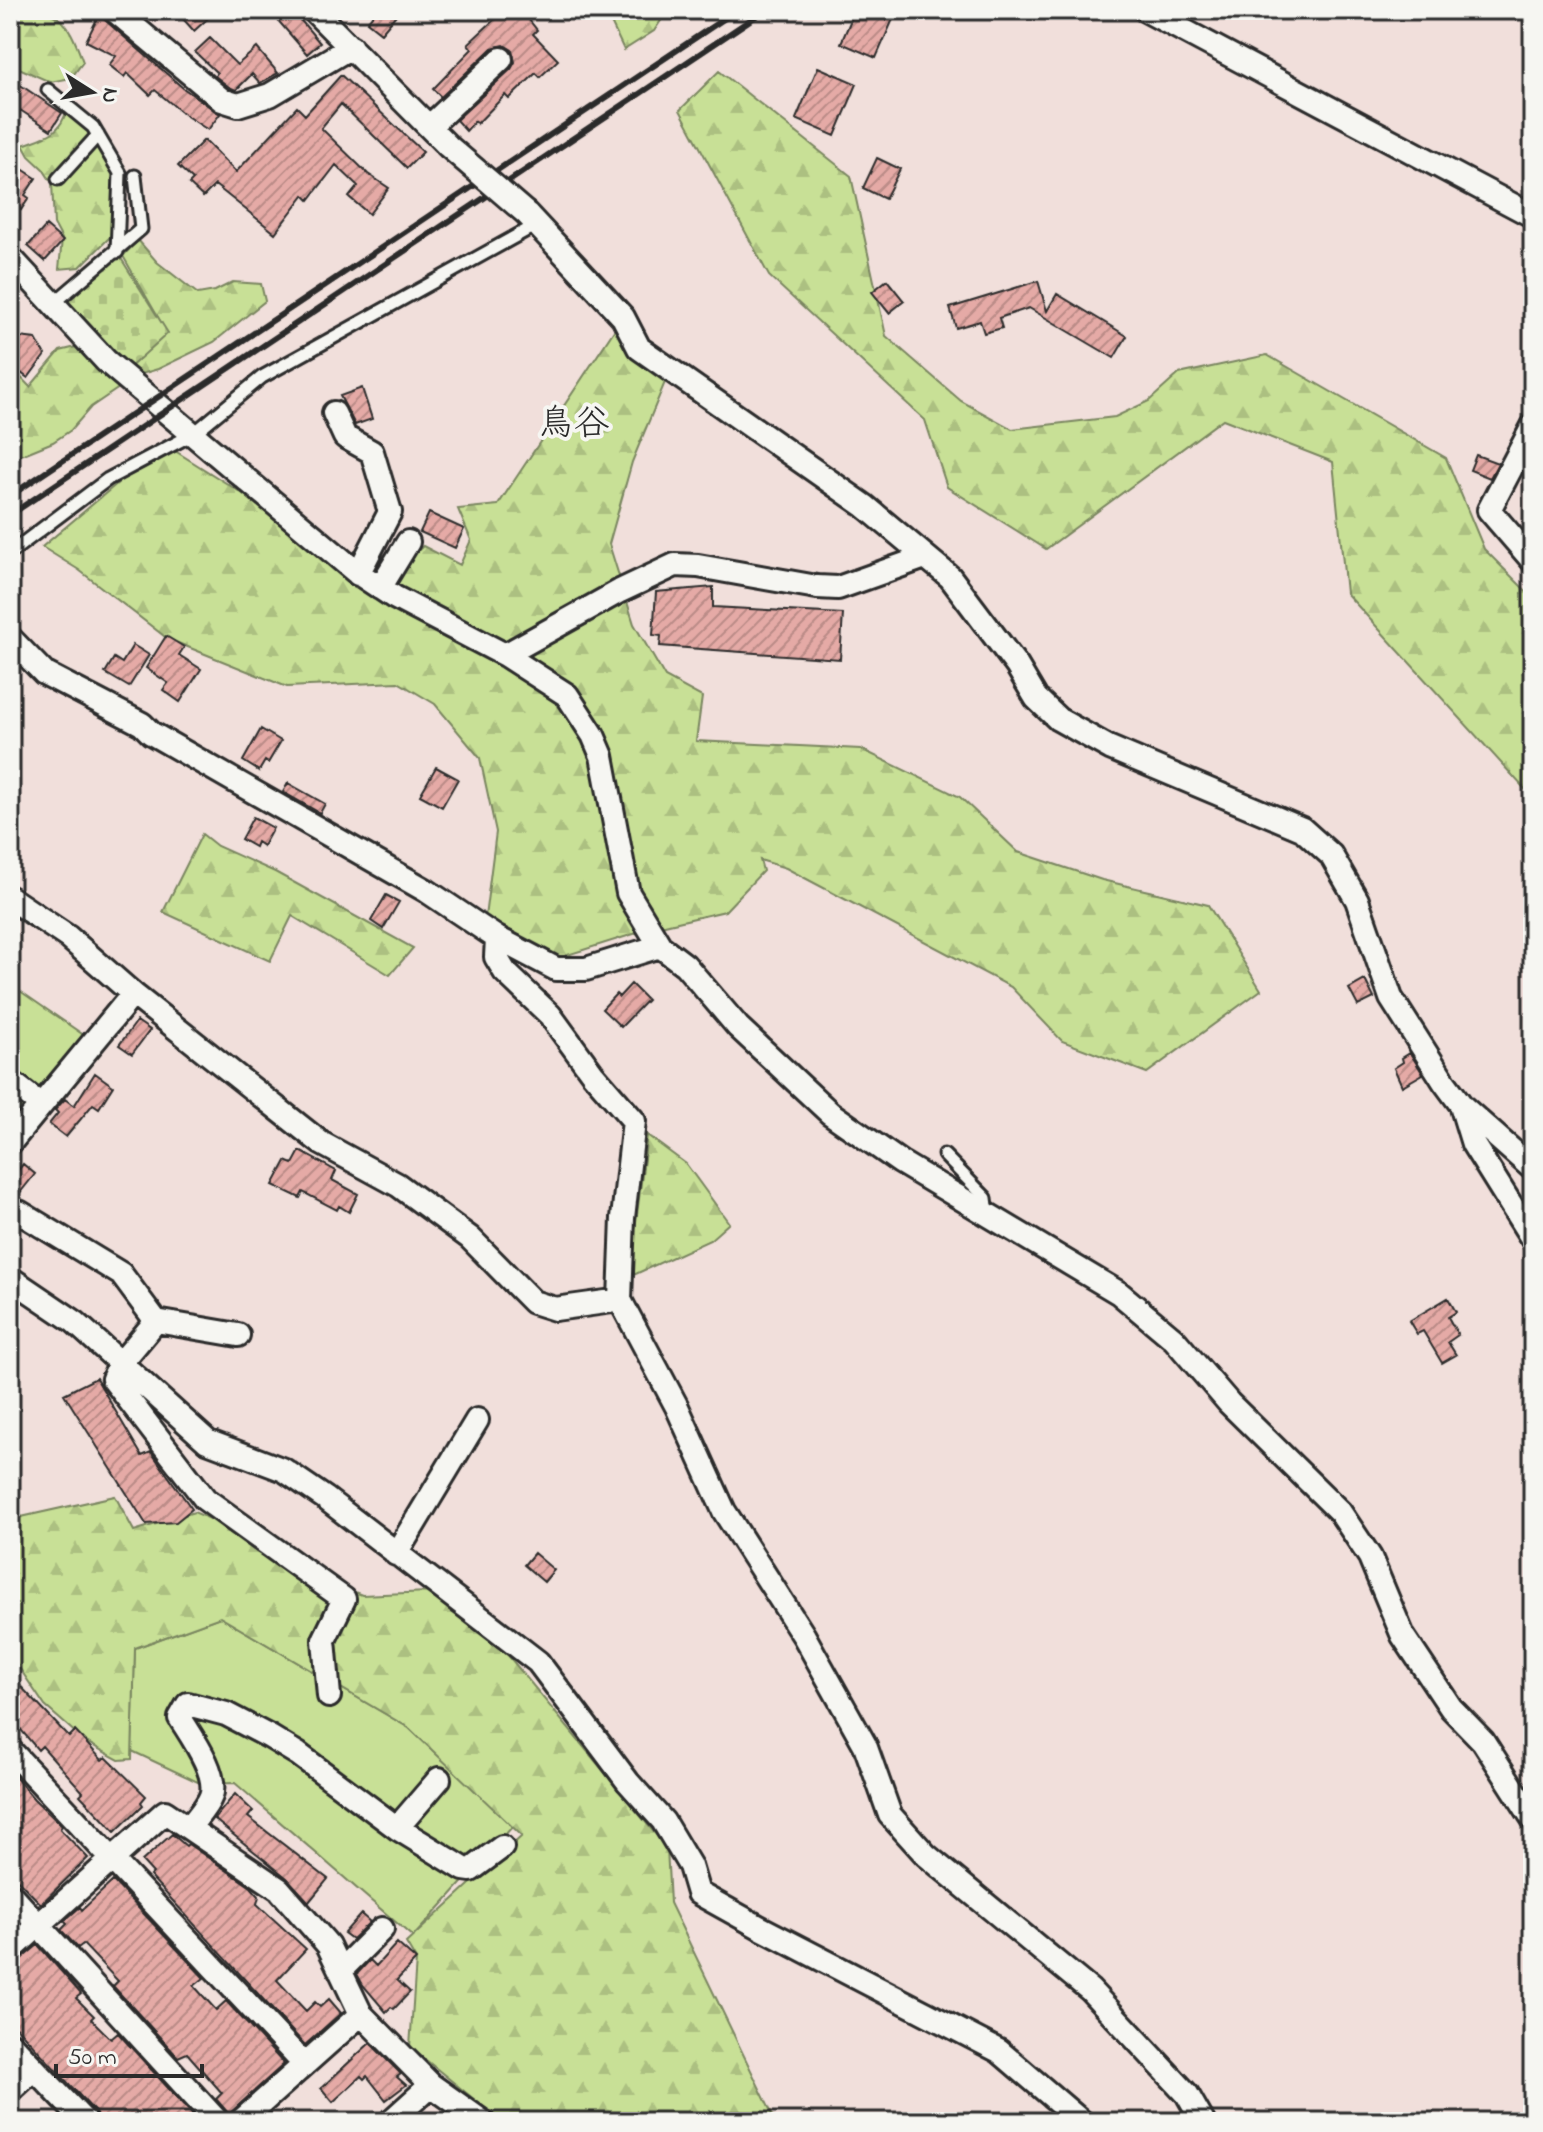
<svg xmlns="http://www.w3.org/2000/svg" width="1543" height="2132" font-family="'Indie Flower','Klee One',sans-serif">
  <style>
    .grass { fill: #c8e096; stroke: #7a8660; stroke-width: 2 }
    .forest { fill: url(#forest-firs); stroke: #7a8660; stroke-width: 2 }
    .cemetery { fill: url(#cemetery-stones); stroke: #7a8660; stroke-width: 2 }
    .building { fill: url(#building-hatch); stroke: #2b2b2b; stroke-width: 2 }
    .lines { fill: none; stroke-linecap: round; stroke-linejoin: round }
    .lane-casing { stroke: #2b2b2b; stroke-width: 17 }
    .street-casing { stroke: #2b2b2b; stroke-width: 28 }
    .lane { stroke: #f6f6f2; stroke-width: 11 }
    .street { stroke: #f6f6f2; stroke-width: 22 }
    .rail { stroke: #2b2b2b; stroke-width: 6 }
    .street-bridge-casing { stroke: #2b2b2b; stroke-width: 28; stroke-linecap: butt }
    .street-bridge { stroke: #f6f6f2; stroke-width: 22 }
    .labels { text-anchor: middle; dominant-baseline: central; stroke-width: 8; stroke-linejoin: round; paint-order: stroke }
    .quarter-label { font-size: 36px; fill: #2b2b2b; stroke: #f6f6f2 }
  </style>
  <defs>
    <pattern id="forest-firs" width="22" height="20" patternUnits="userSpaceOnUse" patternTransform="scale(2)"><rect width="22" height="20" fill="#c8e096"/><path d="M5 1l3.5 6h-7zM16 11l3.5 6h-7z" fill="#acc081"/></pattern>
    <pattern id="cemetery-stones" width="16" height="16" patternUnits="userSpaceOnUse" patternTransform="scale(2)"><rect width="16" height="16" fill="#c8e096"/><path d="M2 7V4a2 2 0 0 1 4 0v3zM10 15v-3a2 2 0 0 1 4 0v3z" fill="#acc081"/></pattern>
    <pattern id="building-hatch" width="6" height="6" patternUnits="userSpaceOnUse" patternTransform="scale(2)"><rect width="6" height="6" fill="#e5aaa6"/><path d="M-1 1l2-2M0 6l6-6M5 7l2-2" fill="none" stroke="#ba8b87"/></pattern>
  </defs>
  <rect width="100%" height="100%" fill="#f1dfdb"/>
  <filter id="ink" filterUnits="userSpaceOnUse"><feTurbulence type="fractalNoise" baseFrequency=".0125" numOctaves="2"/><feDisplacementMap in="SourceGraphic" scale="16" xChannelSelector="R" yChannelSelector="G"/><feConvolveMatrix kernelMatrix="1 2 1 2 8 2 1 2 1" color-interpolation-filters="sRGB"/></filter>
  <g filter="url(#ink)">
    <path class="grass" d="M10 984 85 1036 10 1129Z
      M220 1617 409 1728 513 1826 413 1937 235 1783 202 1784 132 1751 135 1648Z"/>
    <path class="forest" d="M10 10C60 10 66 15 83 62L71 78 50 82 10 64Z
      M605 10H668L654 31 624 50Z
      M719 71 851 176 886 336 961 401 1012 429 1115 417 1149 401 1179 374 1267 355 1446 458 1484 549 1533 598V798L1346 593 1333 462 1223 419 1046 549 947 487 925 420 769 276 680 110Z
      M67 109 83 111 116 171 114 233 80 267 59 269 62 239 54 224 52 183 43 169 29 156 23 145C46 136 60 135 67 109Z
      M138 240 157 262 198 294 215 291 233 282 261 284 265 301 214 342 158 369 138 375 91 407 71 430 53 442 14 458 10 450V366L30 387 60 351 80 346 133 355 150 349 167 333 123 256Z
      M623 317 670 370 632 462 609 544 634 624 665 677 702 697 696 741 861 749 960 797 1018 852 1102 880 1208 905 1261 990 1147 1073 1062 1041 1011 987 786 868 760 860 763 871 725 911 656 927 558 958 485 917 496 832 480 758 435 704 398 682 287 687 168 639 79 570 42 547 164 444 321 543 368 580 408 560 423 546 460 565 471 540 458 509 498 505Z
      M202 834 217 846 275 872 413 948 390 975 292 916 270 961 163 912Z
      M647 1135 686 1164 729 1223 710 1240 629 1277Z
      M10 1491 21 1517 115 1496 134 1531 194 1512 229 1527 256 1552 362 1595 428 1592 488 1631 667 1848 670 1903 776 2122H502L410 2047 416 1960 406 1943 522 1836 409 1728 220 1617 135 1648 132 1759 119 1760 86 1742 45 1706 10 1654Z"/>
    <path class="cemetery" d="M117 252 168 333 126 371 56 307Z"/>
    <path class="building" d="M175 10H217L194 31Z
      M269 10H292L320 43 307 54Z
      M377 10H400L381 33 367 22Z
      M488 10H521L537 30 533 34 558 60 540 77 536 73 509 99 505 95 477 124 475 121 466 131 456 120 511 69 515 62 512 50 504 45 492 48 441 97 433 89 472 49 468 44 496 18Z
      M855 10H897L876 58 841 43Z
      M99 15 183 88 220 114 208 130 185 115 155 90 150 95 127 73 124 77 109 65 116 56 86 41Z
      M210 38 237 65 257 48 278 73 260 83 252 74 236 90 229 87 215 76 217 73 195 52Z
      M818 67 857 84 835 136 796 119Z
      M341 75 423 152 407 168 341 104 321 128 368 174 389 188 369 214 349 197 358 186 336 165 309 200 304 195 275 233 215 185 203 197 189 184 193 180 178 166 204 140 236 172 297 107 305 115Z
      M10 78 62 113 51 130 20 110 10 124Z
      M877 158 900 169 885 199 863 188Z
      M10 161 36 178 25 195 29 198 21 210 17 207 10 218Z
      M46 226 63 241 45 261 28 246Z
      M887 280 904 301 889 313 872 292Z
      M1038 281 1047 311 1057 294 1127 336 1114 358 1029 308 999 318 1002 328 984 333 980 321 956 328 950 308Z
      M10 336 36 339 45 355 28 378 10 365Z
      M362 388 372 419 355 425 340 396Z
      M1476 455 1498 463 1490 478 1470 470Z
      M429 513 464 529 455 548 420 532Z
      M713 587V607L843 614 840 659 660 646 661 636 653 635 656 592Z
      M166 636 184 647 179 655 201 669 180 702 163 690 168 683 146 668Z
      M133 645 149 655 129 687 105 673 114 658 122 663Z
      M261 729 281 741 268 763 265 761 259 771 243 761Z
      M436 767 458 779 442 807 420 795Z
      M288 783 325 804 320 813 283 792Z
      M253 817 273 828 263 846 257 842 255 847 241 839Z
      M386 895 399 902 383 929 371 921Z
      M1365 980 1374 998 1358 1006 1349 989Z
      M631 984 647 1000 621 1027 602 1009 616 994 619 997Z
      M137 1021 150 1030 132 1054 119 1045Z
      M1410 1053 1423 1074 1402 1086 1394 1068 1403 1062 1402 1058Z
      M95 1073 113 1086 99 1108 93 1104 66 1137 49 1124 58 1113 55 1110 65 1099 74 1106Z
      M300 1151 336 1171 332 1180 358 1194 349 1212 339 1206 337 1210 303 1192 300 1198 273 1185 286 1161 293 1164Z
      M10 1163 18 1170 23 1164 35 1174 15 1199 10 1202Z
      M1448 1298 1456 1312 1448 1317 1458 1335 1448 1342 1456 1355 1442 1363 1423 1331 1417 1334 1409 1321Z
      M96 1378 142 1456 151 1452 192 1509 176 1522 146 1524 64 1394Z
      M534 1553 554 1570 544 1582 524 1565Z
      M10 1675 69 1737 75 1731 102 1760 106 1757 146 1796 141 1802 143 1805 115 1832 80 1795 83 1792 42 1746 38 1750 10 1717Z
      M10 1771 34 1799 62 1826 60 1829 88 1858 41 1904 10 1872Z
      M235 1794 253 1811 248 1817 328 1879 309 1902 287 1878 214 1819Z
      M172 1834 186 1846 188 1844 251 1887 259 1896 257 1904 306 1949 277 1980 306 2011 315 2002 320 2007 329 1999 341 2013 305 2045 150 1876 153 1873 142 1861Z
      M113 1881 204 1978 194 1986 216 2010 226 2001 284 2064 229 2114 216 2099 222 2093 187 2053 178 2057 113 1986 118 1981 83 1944 78 1948 61 1930 67 1924 64 1921 80 1907 82 1910Z
      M361 1914 370 1922 352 1939 344 1933Z
      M397 1943 416 1960 397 1980 410 1992 394 2009 391 2007 386 2012 363 1985 357 1974 370 1960 376 1966Z
      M38 1945 81 1994 76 1998 94 2016 91 2019 111 2039 118 2033 199 2122H99L95 2112 10 2020V1965L19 1961Z
      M370 2043 401 2074 397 2077 406 2085 386 2100 367 2076 364 2079 361 2076 333 2102 321 2088Z"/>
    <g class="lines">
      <defs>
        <path id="lane" d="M48 90 93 127 120 173 117 252
          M58 179 98 135
          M53 304 141 229 135 176
          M10 553 108 479 193 434 262 377 536 225
          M944 1155 986 1198 988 1214"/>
        <path id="street" d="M114 10 222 100 238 105 270 95 351 47
          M313 10 448 146
          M1145 10 1533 216
          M429 127 501 59
          M527 214 623 317 639 348 865 506 950 577 1017 666 1036 698 1058 719 1110 748 1302 829 1331 855 1357 900 1391 998 1445 1083 1462 1106 1533 1169
          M10 257 106 361 355 571 394 597 505 655 567 695 593 735 602 756 628 893 660 946 685 965 738 1027 830 1113 900 1162 1119 1293 1174 1339 1229 1403 1340 1512 1370 1557 1403 1636 1451 1708 1483 1741 1533 1819
          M334 413 345 437 372 452 390 512 358 574
          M1533 426 1489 510 1533 561
          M380 588 408 542
          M10 638 44 673 142 724 151 733 427 891 497 938 556 969H586L660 946
          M505 655 620 591 675 565 698 566 817 587 838 588 925 557
          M10 898 68 937 133 994 321 1143 398 1185 470 1238 533 1302 555 1309 620 1300
          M497 938 496 957 505 972 550 1015 593 1074 634 1121 623 1218 620 1300 677 1407 724 1511 804 1636 865 1745 890 1815 926 1855 1090 1990 1187 2094 1203 2122
          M10 1081 41 1105
          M1462 1108 1473 1144 1533 1240
          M10 1143 133 994
          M19 1212 121 1274 156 1321
          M10 1278 75 1322 207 1441 284 1470 325 1498 538 1662 628 1782 663 1821 690 1866 698 1893 761 1928 999 2051 1082 2122
          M238 1335 156 1321 120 1364 113 1379 205 1499 344 1599 324 1640 329 1696
          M396 1554 477 1420
          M10 1750 303 2063
          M189 1828C196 1818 207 1807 211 1796 219 1774 191 1736 180 1718L188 1704 226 1714 270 1737 298 1754 397 1828 464 1869 471 1870 502 1847
          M397 1828 439 1779
          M10 1894 218 2122
          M10 1951 165 1812 279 1889 328 1945 361 2014
          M341 1970 382 1929
          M10 2043 85 2122
          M10 2091 34 2069
          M240 2122 361 2014 431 2085 483 2122
          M390 2122 431 2085"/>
      </defs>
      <use href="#lane" class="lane-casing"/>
      <use href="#street" class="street-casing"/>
      <use href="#lane" class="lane"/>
      <use href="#street" class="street"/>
      <path class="rail" d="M10 496 737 10
        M10 515 765 10"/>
      <defs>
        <path id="street-bridge" d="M448 146 527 214"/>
      </defs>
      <use href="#street-bridge" class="street-bridge-casing"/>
      <use href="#street-bridge" class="street-bridge"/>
    </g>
  </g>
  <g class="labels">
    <g class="quarter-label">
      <text x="574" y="425">鳥谷</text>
    </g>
  </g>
  <rect width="1543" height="2132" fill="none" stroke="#f6f6f2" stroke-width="40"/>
  <rect x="20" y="20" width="1503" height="2092" fill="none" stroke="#2b2b2b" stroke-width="3" filter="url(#ink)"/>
  <g transform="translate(92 92) rotate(101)" stroke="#f6f6f2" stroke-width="6" paint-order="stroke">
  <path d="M0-6L14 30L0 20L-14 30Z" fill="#2b2b2b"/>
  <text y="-12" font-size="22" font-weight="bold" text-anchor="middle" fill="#2b2b2b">N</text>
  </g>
  <path d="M56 2064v12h146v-12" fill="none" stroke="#2b2b2b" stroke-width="4"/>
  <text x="68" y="2064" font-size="24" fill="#2b2b2b" stroke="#f6f6f2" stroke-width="6" paint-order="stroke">50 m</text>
</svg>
